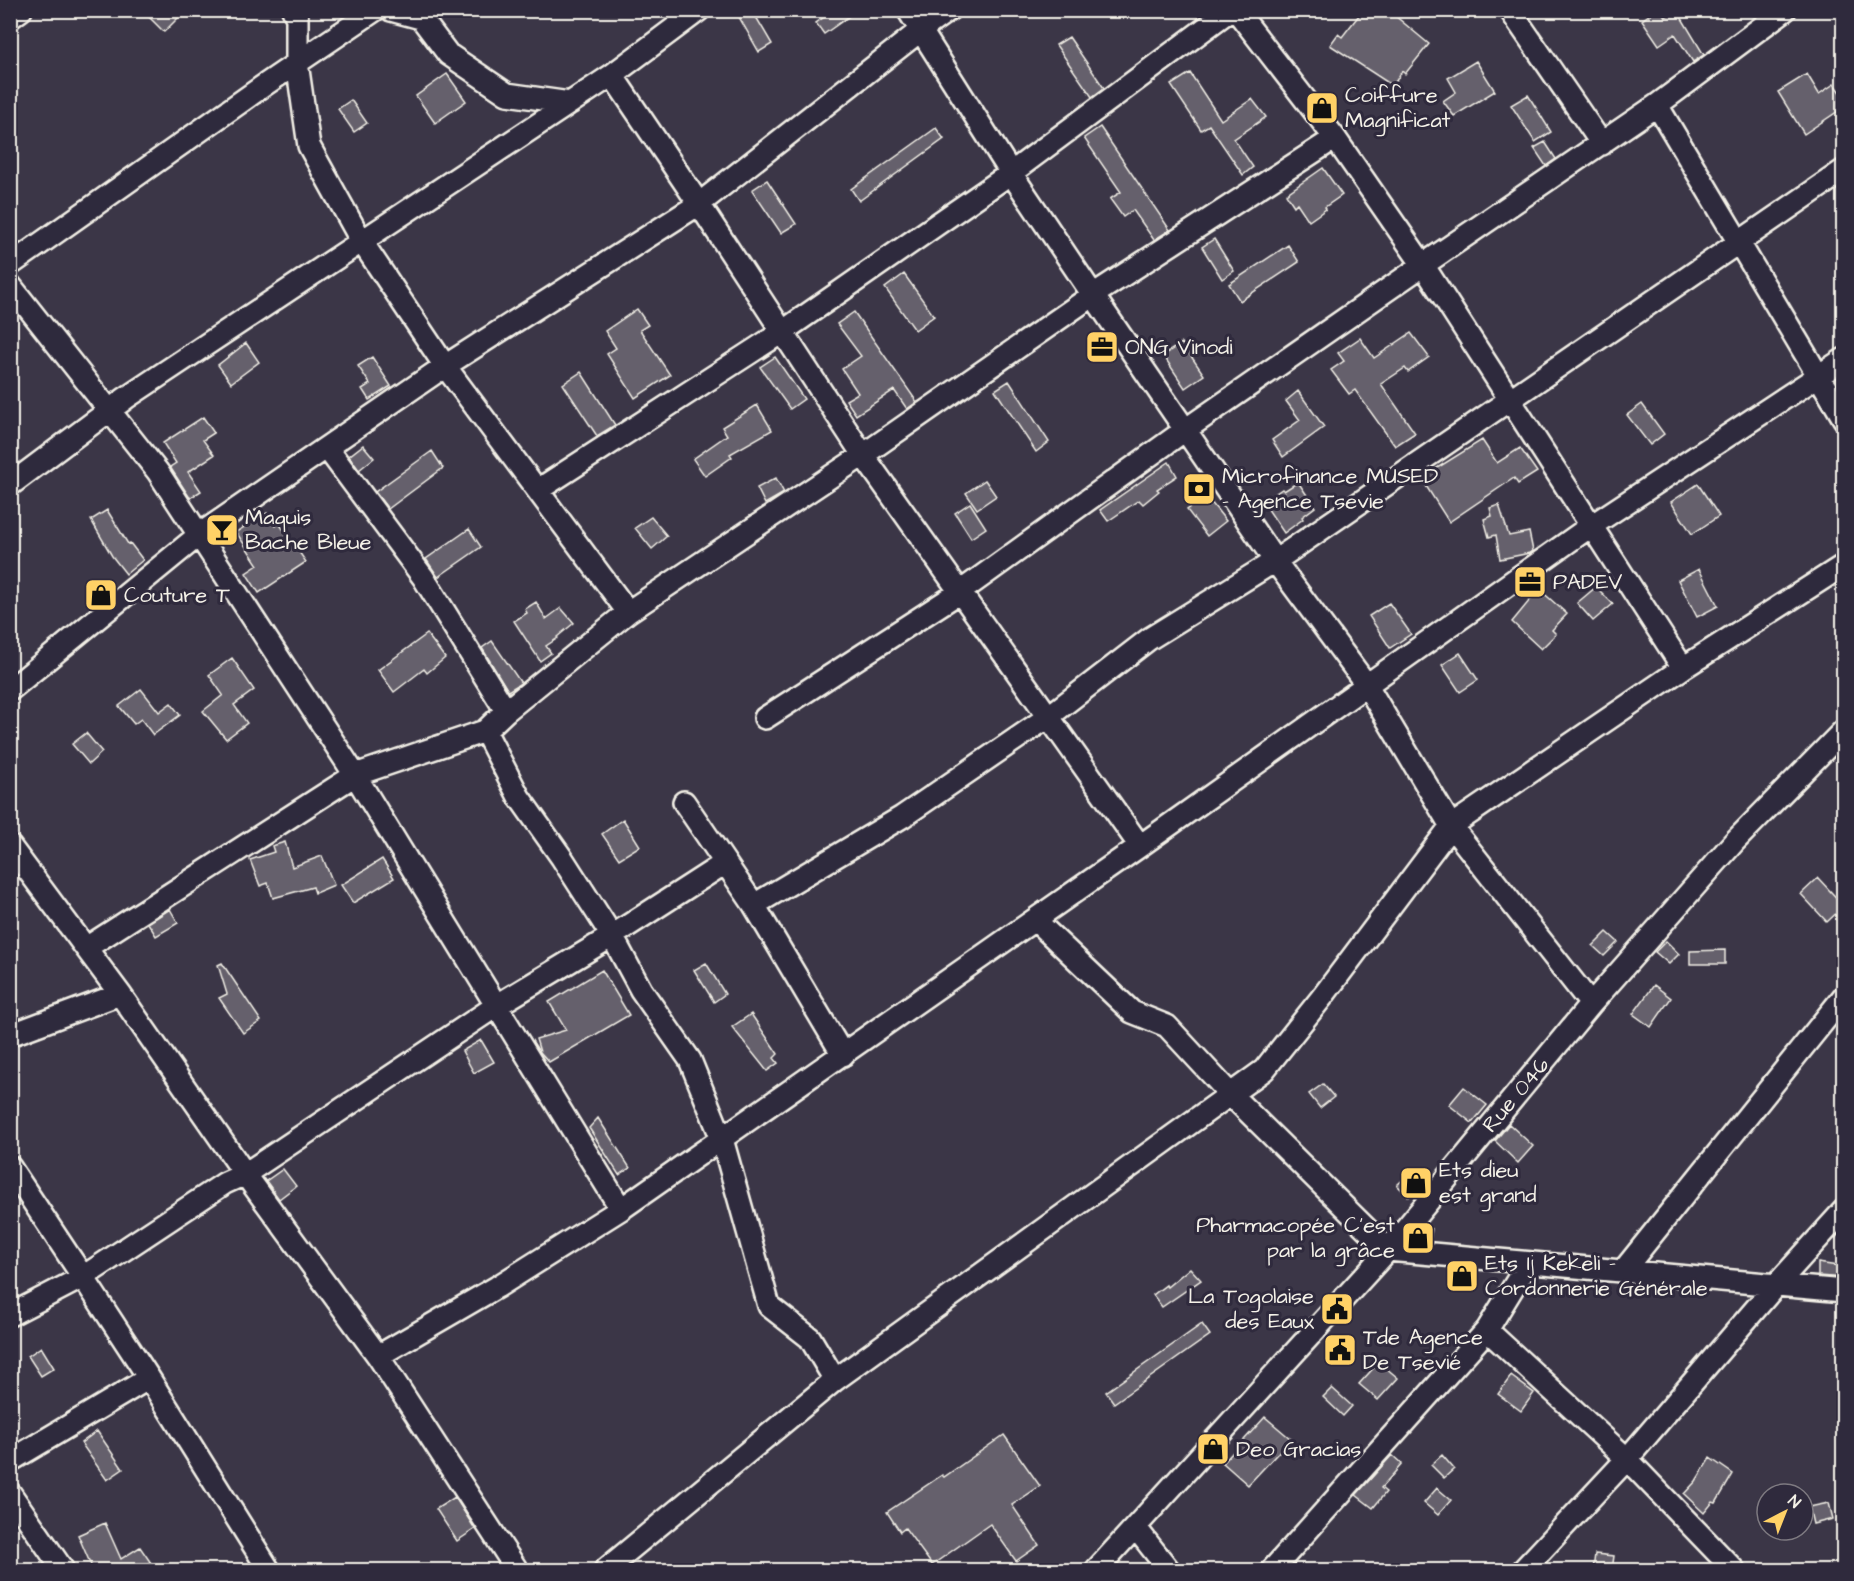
<svg xmlns="http://www.w3.org/2000/svg" width="1854" height="1581" font-family="'Architects Daughter',sans-serif">
  <style>
    .building { fill: #65616c; stroke: #f4f1e8; stroke-width: 1.5 }
    .lines { fill: none; stroke-linecap: round; stroke-linejoin: round }
    .minor-casing { stroke: #f4f1e8; stroke-width: 26 }
    .minor { stroke: #2f2a3d; stroke-width: 21 }
    .labels { text-anchor: middle; dominant-baseline: central; stroke-width: 6; stroke-linejoin: round; paint-order: stroke }
    .poi-label { font-size: 22px; fill: #f4f1e8; stroke: #2f2a3d; text-anchor: start }
    .street-label { font-size: 22px; fill: #f4f1e8; stroke: #2f2a3d }
  </style>
  <rect width="100%" height="100%" fill="#3b3647"/>
  <filter id="ink" filterUnits="userSpaceOnUse"><feTurbulence type="fractalNoise" baseFrequency=".0167" numOctaves="2"/><feDisplacementMap in="SourceGraphic" scale="12" xChannelSelector="R" yChannelSelector="G"/><feConvolveMatrix kernelMatrix="1 2 1 2 8 2 1 2 1" color-interpolation-filters="sRGB"/></filter>
  <g filter="url(#ink)">
    <path class="building" d="M142 10H186L164 32Z
      M735 10H752L772 44 759 52Z
      M834 10H858L824 34 816 23Z
      M1363 10H1388L1429 44 1405 74 1402 71 1393 86 1330 45 1338 34 1342 37Z
      M1656 10H1661L1665 17 1677 10 1704 55 1693 62 1675 34 1659 45 1642 20Z
      M1069 37 1104 88 1092 97 1056 45Z
      M1476 61 1495 91 1454 116 1443 101 1456 92 1448 78Z
      M1190 73 1221 120 1252 99 1266 117 1234 139 1253 167 1243 175 1209 125 1201 130 1171 85Z
      M447 74 466 101 435 123 416 96Z
      M1807 74 1819 94 1834 84 1844 98V107L1804 134 1778 92Z
      M1528 95 1551 132 1535 142 1511 105Z
      M351 100 367 123 354 132 338 109Z
      M1100 127 1170 230 1154 240 1133 210 1123 217 1110 199 1121 192 1084 138Z
      M936 128 944 139 859 201 851 189Z
      M1545 142 1556 159 1546 166 1534 148Z
      M1323 168 1342 195 1325 207 1326 209 1309 221 1297 203 1294 206 1286 194Z
      M767 180 796 224 781 233 752 190Z
      M1214 239 1234 271 1222 279 1202 247Z
      M1288 245 1299 262 1240 301 1229 284Z
      M904 274 934 316 915 330 885 288Z
      M637 309 648 325 640 330 670 375 635 398 607 354 616 348 605 331Z
      M854 312 917 402 907 409 894 390 856 415 846 400 858 393 842 369 861 356 837 324Z
      M1411 333 1429 357 1408 372 1405 368 1381 384 1415 433 1395 446 1355 390 1349 394 1331 370 1344 361 1338 353 1360 338 1374 358Z
      M246 343 259 362 231 383 218 365Z
      M1182 343 1204 375 1185 388 1163 355Z
      M372 357 391 386 369 400 362 389 370 384 358 366Z
      M775 357 804 399 790 409 760 367Z
      M581 372 615 425 597 436 563 384Z
      M1009 381 1049 442 1036 452 995 390Z
      M1298 391 1324 427 1283 457 1272 440 1300 420 1286 401Z
      M1642 404 1664 434 1650 445 1627 415Z
      M757 405 772 430 730 454 732 457 705 476 693 459 727 435 722 427Z
      M203 417 214 433 203 440 214 455 188 472 201 491 190 498 170 467 176 463 163 443Z
      M1482 440 1497 463 1520 448 1537 472 1518 484 1514 478 1449 522 1421 478Z
      M363 445 374 458 359 470 349 456Z
      M432 451 443 468 388 509 375 492Z
      M1169 462 1177 476 1157 489 1159 491 1143 504 1139 500 1108 521 1100 510Z
      M776 478 784 493 765 504 757 488Z
      M985 480 996 496 977 509 966 493Z
      M1298 482 1315 507 1302 517 1303 519 1284 533 1263 502 1282 489 1284 491Z
      M1698 484 1719 516 1692 534 1671 502Z
      M1206 496 1226 521 1207 536 1187 510Z
      M970 503 986 528 971 538 955 513Z
      M1499 505 1509 536 1529 532 1533 551 1530 553 1500 559 1496 535 1489 537 1484 519 1492 516 1490 508Z
      M107 510 128 544 130 543 143 560 126 574 112 556 91 520Z
      M267 513 275 526 279 523 306 562 259 593 246 573 258 565 236 532Z
      M651 517 667 536 652 549 635 528Z
      M469 529 481 547 438 577 426 559Z
      M1699 569 1718 606 1697 617 1678 580Z
      M1596 587 1613 604 1593 621 1577 603Z
      M1539 589 1567 614 1552 630 1556 634 1541 649 1512 622Z
      M536 602 546 619 561 608 574 623 557 637 558 638 546 646 551 653 540 661 514 621 527 613 525 609Z
      M1389 603 1411 634 1390 648 1369 616Z
      M427 634 445 658 427 673 424 669 394 692 378 670Z
      M492 641 521 683 508 691 482 648Z
      M1460 653 1478 680 1460 692 1442 665Z
      M232 658 254 690 234 705 247 723 226 739 203 711 223 695 209 675Z
      M141 689 159 712 171 703 180 715 153 735 141 719 134 724 119 706Z
      M86 733 102 752 89 764 72 744Z
      M623 819 640 846 619 859 602 834Z
      M285 842 292 867 322 856 334 885 315 893 313 887 273 898 268 883 260 886 250 860 274 852 272 846Z
      M382 859 394 878 353 903 341 885Z
      M1818 878 1844 906 1827 922 1801 894Z
      M170 909 178 923 156 936 148 923Z
      M1607 932 1618 942 1604 956 1593 946Z
      M1666 941 1679 954 1669 964 1655 952Z
      M1725 950V964H1690V951Z
      M222 963 261 1021 243 1033 219 998 227 994 218 965Z
      M706 963 725 994 714 1002 694 970Z
      M602 970 629 1015 549 1062 540 1052 536 1039 566 1030 549 1002Z
      M1654 985 1671 998 1651 1027 1633 1014Z
      M751 1014 778 1054 774 1058 778 1063 767 1071 732 1027Z
      M481 1040 494 1062 474 1073 462 1051Z
      M1323 1084 1334 1097 1320 1108 1309 1094Z
      M1464 1087 1487 1105 1472 1123 1449 1105Z
      M598 1118 630 1168 619 1175 589 1128Z
      M1509 1124 1533 1146 1518 1163 1495 1141Z
      M283 1169 296 1186 279 1199 266 1181Z
      M1410 1173 1421 1184 1409 1197 1397 1185Z
      M1423 1228 1432 1229 1430 1241 1414 1240Z
      M1818 1263 1844 1267V1278L1818 1276Z
      M1190 1268 1201 1280 1162 1307 1153 1295 1166 1285 1167 1287Z
      M1202 1324 1210 1335 1114 1403 1106 1392Z
      M41 1347 54 1368 41 1376 28 1356Z
      M1379 1362 1398 1378 1378 1400 1359 1384Z
      M1511 1376 1534 1393 1521 1411 1498 1394Z
      M1332 1388 1352 1406 1343 1416 1323 1397Z
      M1265 1417 1291 1439 1248 1485 1223 1463Z
      M97 1431 123 1469 107 1480 81 1443Z
      M1004 1435 1040 1486 1012 1505 1039 1545 1016 1561 990 1524 932 1565 905 1528 900 1532 887 1512 942 1475 944 1477Z
      M1392 1455 1402 1464 1381 1488 1386 1492 1373 1508 1356 1495Z
      M1442 1455 1454 1469 1444 1478 1431 1465Z
      M1710 1458 1733 1474 1716 1503 1713 1502 1704 1513 1684 1494 1696 1481Z
      M1437 1488 1451 1500 1438 1515 1424 1503Z
      M455 1497 475 1529 457 1541 436 1509Z
      M1829 1503 1833 1519 1813 1524 1809 1507Z
      M105 1523 121 1559 140 1547 151 1563 139 1570H93L78 1535Z
      M1595 1554 1614 1556 1612 1570H1593Z"/>
    <g class="lines">
      <defs>
        <path id="minor" d="M293 10 297 18V63L309 146 362 242 445 366 628 612
          M391 10 421 18 448 54 507 94 570 103
          M908 10 1011 173 1093 295 1275 561 1366 684 1451 826 1591 1004
          M1236 10 1335 138 1423 265 1683 668
          M1510 10 1602 144
          M10 18 21 10
          M612 75 699 204 863 455 1140 846
          M1657 105 1844 419
          M10 265 266 84 375 10
          M10 285 158 472 355 775 621 1209 1140 846 1585 530 1844 359
          M327 448 423 577 506 711
          M10 485 126 398 612 75 699 10
          M538 490 782 332 1011 173 1230 10
          M10 690 199 535 445 366 699 204 921 30 949 10
          M765 718 960 592 1185 430 1423 265 1657 105 1785 10
          M485 731 519 797 562 858 612 936 641 990 690 1060 722 1139 769 1306 810 1338 835 1380
          M684 802 754 905 843 1055
          M10 846 120 994 245 1174 378 1356 517 1570
          M754 905 902 817 1048 717 1149 639 1275 561 1844 170
          M1035 920 1132 1012 1167 1026 1230 1094 1388 1250 1844 1291
          M86 948 355 775 485 731 506 711 628 612 863 455 1093 295 1335 138
          M10 1035 120 994
          M10 1167 83 1277 10 1315
          M1623 1271 1844 996
          M1487 1330 1627 1459 1734 1570
          M378 1356 497 1287 621 1209
          M10 1461 149 1378
          M10 1493 63 1570
          M1136 1528 1169 1570
          M269 1570 149 1378 83 1277 225 1183 245 1174 496 1006 612 936 725 863
          M605 1570 835 1380 1264 1070 1323 996 1451 826 1683 668 1844 565
          M1096 1570 1388 1250 1591 1004 1734 842 1844 730
          M1272 1570 1487 1330 1528 1263
          M1523 1570 1627 1459 1776 1285 1844 1210"/>
      </defs>
      <use href="#minor" class="minor-casing"/>
      <use href="#minor" class="minor"/>
    </g>
  </g>
  <defs>
    <symbol id="shop-square" viewBox="-11 -11 22 22"><rect x="-9" y="-9" width="18" height="18" rx="4" fill="#ffd166" stroke="#2f2a3d"/><path d="M-5-2.5h2.3a2.7 3.5 0 0 1 5.4 0H5L5.5 6h-11ZM-1.5-2.5h3a1.5 2.3 0 0 0-3 0Z" fill="#111"/></symbol>
    <symbol id="office-square" viewBox="-11 -11 22 22"><rect x="-9" y="-9" width="18" height="18" rx="4" fill="#ffd166" stroke="#2f2a3d"/><path d="M-6-3h4V-5.5h4V-3h4V5H-6ZM-1-4.5V-3h2v-1.5ZM-6 0V1H6V0Z" fill="#111"/></symbol>
    <symbol id="bank-square" viewBox="-11 -11 22 22"><rect x="-9" y="-9" width="18" height="18" rx="4" fill="#ffd166" stroke="#2f2a3d"/><path d="M-6-4H6V4H-6ZM0-2.3a2.3 2.3 0 1 0 0 4.6a2.3 2.3 0 1 0 0-4.6Z" fill="#111"/></symbol>
    <symbol id="bar-square" viewBox="-11 -11 22 22"><rect x="-9" y="-9" width="18" height="18" rx="4" fill="#ffd166" stroke="#2f2a3d"/><path d="M-6-5H6L.8 .8V4.5H3.5V6h-7V4.5H-.8V.8Z" fill="#111"/></symbol>
    <symbol id="civic-square" viewBox="-11 -11 22 22"><rect x="-9" y="-9" width="18" height="18" rx="4" fill="#ffd166" stroke="#2f2a3d"/><path d="M-.6-6.5H3V-4.5H.6V-3L4-1V1h2V6H-6V1h2V-1L-.6-3ZM-1.2 2.5V6h2.4V2.5Z" fill="#111"/></symbol>
  </defs>
  <g fill-rule="evenodd">
    <use href="#shop-square" x="1303" y="89" width="38" height="38"/>
    <use href="#office-square" x="1083" y="328" width="38" height="38"/>
    <use href="#bank-square" x="1180" y="470" width="38" height="38"/>
    <use href="#bar-square" x="203" y="511" width="38" height="38"/>
    <use href="#office-square" x="1511" y="563" width="38" height="38"/>
    <use href="#shop-square" x="82" y="576" width="38" height="38"/>
    <use href="#shop-square" x="1397" y="1164" width="38" height="38"/>
    <use href="#shop-square" x="1399" y="1219" width="38" height="38"/>
    <use href="#shop-square" x="1443" y="1257" width="38" height="38"/>
    <use href="#civic-square" x="1318" y="1290" width="38" height="38"/>
    <use href="#civic-square" x="1321" y="1331" width="38" height="38"/>
    <use href="#shop-square" x="1194" y="1430" width="38" height="38"/>
  </g>
  <g class="labels">
    <g class="poi-label">
      <text x="1345" y="95">Coiffure<tspan x="1345" dy="25">Magnificat</tspan></text>
      <text x="1125" y="347">ONG Vinodi</text>
      <text x="1222" y="476">Microfinance MUSED<tspan x="1222" dy="25">- Agence Tsevie</tspan></text>
      <text x="245" y="517">Maquis<tspan x="245" dy="25">Bache Bleue</tspan></text>
      <text x="1553" y="582">PADEV</text>
      <text x="124" y="595">Couture T</text>
      <text x="1439" y="1170">Ets dieu<tspan x="1439" dy="25">est grand</tspan></text>
      <text x="1395" y="1225" text-anchor="end">Pharmacopée C'est<tspan x="1395" dy="25">par la grâce</tspan></text>
      <text x="1485" y="1263">Ets Ij Kekeli -<tspan x="1485" dy="25">Cordonnerie Générale</tspan></text>
      <text x="1314" y="1296" text-anchor="end">La Togolaise<tspan x="1314" dy="25">des Eaux</tspan></text>
      <text x="1363" y="1337">Tde Agence<tspan x="1363" dy="25">De Tsevié</tspan></text>
      <text x="1236" y="1449">Deo Gracias</text>
    </g>
    <g class="street-label">
      <text transform="translate(1516 1095) rotate(-50)">Rue 046</text>
    </g>
  </g>
  <rect width="1854" height="1581" fill="none" stroke="#2f2a3d" stroke-width="36"/>
  <rect x="18" y="18" width="1818" height="1545" fill="none" stroke="#f4f1e8" stroke-width="2" filter="url(#ink)"/>
  <g transform="translate(1785 1512) rotate(42)"><circle r="28" fill="#2f2a3d" stroke="#7e7a81" stroke-width="1.5"/>
  <path d="M0-4.5L10 22L0 15L-10 22Z" fill="#ffd166"/>
  <text y="-9" font-size="16" font-weight="bold" text-anchor="middle" fill="#f4f1e8">N</text>
  </g>
</svg>
